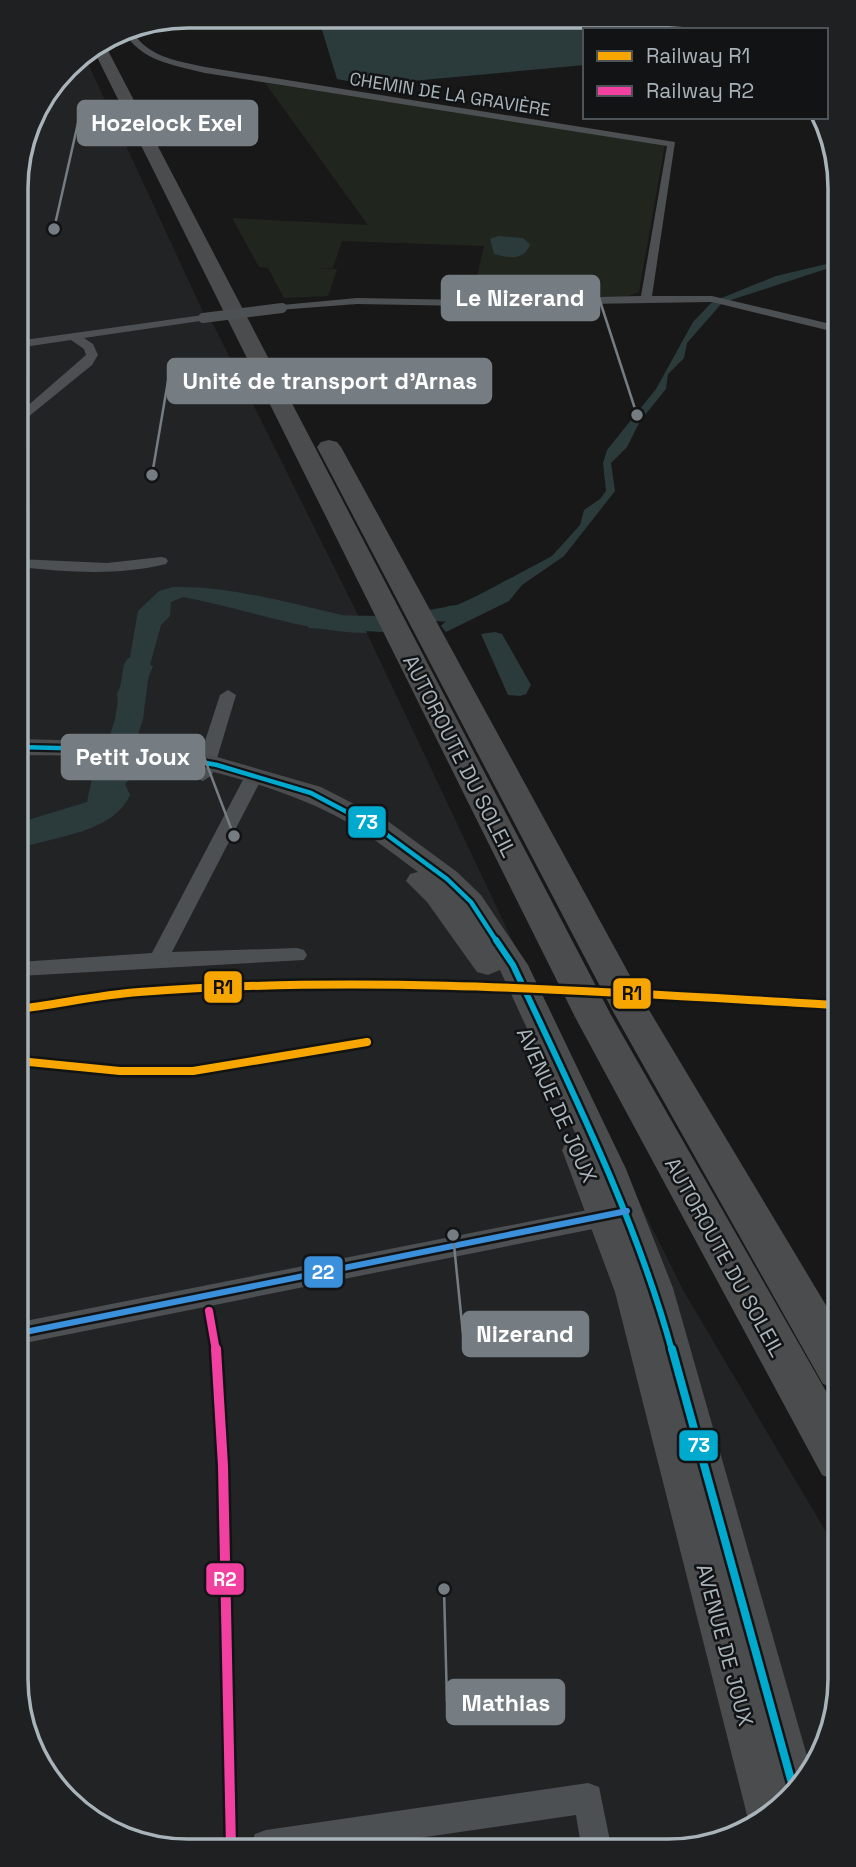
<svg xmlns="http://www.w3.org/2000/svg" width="856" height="1867" font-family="'Space Grotesk',sans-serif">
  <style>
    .built { fill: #222325 }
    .green { fill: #20261e }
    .water { fill: #2b3a3b }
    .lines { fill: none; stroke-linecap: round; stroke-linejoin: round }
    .river { fill: #2b3a3b; fill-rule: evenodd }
    .street { fill: #4c5052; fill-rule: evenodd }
    .primary { fill: #4a4c4d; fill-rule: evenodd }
    .highway { fill: #4a4c4e; fill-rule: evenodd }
    .street-bridge { stroke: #4c5052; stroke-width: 10 }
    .bus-1-far2-casing { stroke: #121315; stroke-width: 9 }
    .bus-1-far1-casing { stroke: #121315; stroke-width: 11 }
    .bus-1-casing { stroke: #121315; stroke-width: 13 }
    .bus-2-casing { stroke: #121315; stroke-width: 11 }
    .bus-1-far2 { stroke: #00a9ce; stroke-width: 4.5 }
    .bus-1-far1 { stroke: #00a9ce; stroke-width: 6 }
    .bus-1 { stroke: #00a9ce; stroke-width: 8 }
    .bus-2 { stroke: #3a90db; stroke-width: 6 }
    .rail-1-casing { stroke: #121315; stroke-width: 13 }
    .rail-2-far1-casing { stroke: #121315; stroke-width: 13 }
    .rail-2-casing { stroke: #121315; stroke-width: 15 }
    .rail-1 { stroke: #f7a600; stroke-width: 8 }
    .rail-2-far1 { stroke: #f240a1; stroke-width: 8 }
    .rail-2 { stroke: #f240a1; stroke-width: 10 }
    .labels { text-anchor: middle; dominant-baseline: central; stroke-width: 5; stroke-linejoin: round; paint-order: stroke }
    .far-street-label { font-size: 18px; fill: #a9b4ba; stroke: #121315 }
    .street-label { font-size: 21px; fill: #a9b4ba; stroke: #121315 }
    .rim { fill: none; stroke: #a9b4ba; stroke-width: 3.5 }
    .leader { fill: none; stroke: #767d82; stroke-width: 2.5 }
    .callout-dot { fill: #767d82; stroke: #121315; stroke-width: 2.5 }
    .callout { fill: #767d82; stroke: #767d82; stroke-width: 2.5 }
    .callout-label { font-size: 23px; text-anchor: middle; font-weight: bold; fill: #fff }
    .line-badge { stroke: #121315; stroke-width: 2.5 }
    .badge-label { font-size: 19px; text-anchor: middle; font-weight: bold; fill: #fff }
    .pale-badge-label { font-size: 19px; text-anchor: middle; font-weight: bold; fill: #111 }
  </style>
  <rect width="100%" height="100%" fill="#181819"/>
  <path class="built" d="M85 52 91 70 204 314 213 324 364 627 581 1085 683 1290 839 1554 840 1691 827 1745 798 1792 713 1845 155 1848 74 1808 22 1724 16 176 33 112 74 59Z"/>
  <path class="green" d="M265 83 665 144 639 292 625 297 473 294 484 246 342 241 333 268H314L337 269 328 296 284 298 268 268 259 267 232 218 368 225Z"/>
  <path class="water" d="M318 17 701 19 723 30H585V65L368 85 337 79Z
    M498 236 523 238 530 244C525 261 508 258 494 254L490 239Z
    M835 262V266L728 301 719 299 776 276Z
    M713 301 722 303 687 343 684 358 668 374 666 389 640 421 627 447 611 463 615 491 564 556 522 585 509 601 446 632 441 626 449 618 443 611 448 606 460 605 552 556 580 525 584 510 600 499 606 491 603 463 607 450 656 389 693 322Z
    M173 587C232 586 289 603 346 616L362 624 367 633C305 632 243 608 183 597L171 602 170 616 161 625 150 665 153 666 137 705 118 704 117 694 128 668 138 611 159 591Z
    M495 632 502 634 531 685 526 694 520 696 508 695 481 634Z
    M105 762 125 763 133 775 125 784 130 795C112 834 56 835 19 849L18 823 87 802 95 764Z"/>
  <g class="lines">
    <path class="river" d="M486 592 495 594 498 599C486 617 450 625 429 620L426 615 429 610 457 605Z
      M318 615 382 616 391 619 395 624 391 629 382 632 309 628 305 623 309 618Z
      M137 656 146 658 150 664 143 719 117 803 113 810 103 812 93 810 89 803 115 719 124 664 128 658Z"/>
    <path class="street" d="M129 27C147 57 173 60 205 67L675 142 652 296H712L835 325V332L712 302 469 306 357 304 278 310 276 308 282 305 357 298 469 300 641 296 667 146 205 73C171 64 141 62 122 29Z
      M203 315 207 316V320L84 338 93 344 98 355 92 365 17 426V415L86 355 84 349 71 340 17 348V341Z
      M161 557 166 558 168 561 166 564C118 576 67 572 18 567V559L107 563Z
      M228 690 236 695 212 775 203 781 197 779 194 775 220 695Z
      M254 770 263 776 172 952 297 948 304 950 307 955 304 960 19 976V962L152 953 245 776Z
      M613 1205 621 1208 624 1215 621 1222 613 1225 20 1344V1322Z
      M588 1783 599 1787 611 1846H581L576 1815 357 1847 252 1848 251 1845 255 1834 266 1830Z"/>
    <path class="primary" d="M18 739 136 742 217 757 321 787 389 822 457 872 481 895 528 965 626 1169 673 1288 811 1770 798 1792 749 1823 615 1292 562 1150 567 1140 577 1137 500 970 488 975 477 972 427 902 406 881 410 874 418 872C391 852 364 830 334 815 280 787 196 764 135 758 97 755 57 756 18 755Z"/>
    <path class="highway" d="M103 41 611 1015 839 1414V1482L822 1475 575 1017 92 47Z
      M329 440 337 442 341 447 646 1005 839 1327V1390L823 1384 615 1015 317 447 321 442Z"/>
    <path class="street-bridge" d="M203 318 282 308"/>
    <defs>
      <path id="bus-1-far2" d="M18 747 136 750 217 765 311 793 379 829 447 879 471 902 497 942"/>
      <path id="bus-1-far1" d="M496 940 513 965C572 1091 635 1216 672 1351"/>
      <path id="bus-1" d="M672 1349 795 1794"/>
      <path id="bus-2" d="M20 1333 627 1211"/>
    </defs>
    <use href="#bus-1-far2" class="bus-1-far2-casing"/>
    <use href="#bus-1-far1" class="bus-1-far1-casing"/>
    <use href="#bus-1" class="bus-1-casing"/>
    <use href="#bus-2" class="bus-2-casing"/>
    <use href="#bus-1-far2" class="bus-1-far2"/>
    <use href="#bus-1-far1" class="bus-1-far1"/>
    <use href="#bus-1" class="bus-1"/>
    <use href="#bus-2" class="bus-2"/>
    <defs>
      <path id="rail-1" d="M19 1009C59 1004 99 995 139 992 372 974 605 992 837 1005
        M19 1061 120 1071H193L367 1042"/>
      <path id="rail-2-far1" d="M209 1311 216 1351"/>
      <path id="rail-2" d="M216 1349 223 1466 231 1848"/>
    </defs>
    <use href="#rail-1" class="rail-1-casing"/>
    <use href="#rail-2-far1" class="rail-2-far1-casing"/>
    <use href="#rail-2" class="rail-2-casing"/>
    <use href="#rail-1" class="rail-1"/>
    <use href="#rail-2-far1" class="rail-2-far1"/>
    <use href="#rail-2" class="rail-2"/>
  </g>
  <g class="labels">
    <g class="far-street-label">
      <text transform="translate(450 94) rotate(9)">CHEMIN DE LA GRAVIÈRE</text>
    </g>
    <g class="street-label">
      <text transform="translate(460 756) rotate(63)">AUTOROUTE DU SOLEIL</text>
      <text transform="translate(557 1105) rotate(66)">AVENUE DE JOUX</text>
      <text transform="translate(725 1257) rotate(61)">AUTOROUTE DU SOLEIL</text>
      <text transform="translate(725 1645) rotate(75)">AVENUE DE JOUX</text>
    </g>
  </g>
  <path d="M0 0H856V1867H0ZM188 28H668A160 160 0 0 1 828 188V1679A160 160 0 0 1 668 1839H188A160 160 0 0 1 28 1679V188A160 160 0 0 1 188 28Z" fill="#1e2022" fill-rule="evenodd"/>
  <path class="rim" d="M188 28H668A160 160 0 0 1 828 188V1679A160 160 0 0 1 668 1839H188A160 160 0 0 1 28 1679V188A160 160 0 0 1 188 28Z"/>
  <path class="leader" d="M54 229L78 123M637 415L599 298M152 475L168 381M234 836L204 757M453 1235L463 1334M444 1589L447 1702"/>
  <g class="callout-dot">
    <circle cx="54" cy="229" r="7"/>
    <circle cx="637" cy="415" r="7"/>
    <circle cx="152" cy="475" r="7"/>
    <circle cx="234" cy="836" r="7"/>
    <circle cx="453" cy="1235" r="7"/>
    <circle cx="444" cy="1589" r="7"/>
  </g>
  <g class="callout">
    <rect x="78" y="101" width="179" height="44" rx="7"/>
    <rect x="442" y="276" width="157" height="44" rx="7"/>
    <rect x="168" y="359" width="323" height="44" rx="7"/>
    <rect x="62" y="735" width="142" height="44" rx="7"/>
    <rect x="463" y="1312" width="125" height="44" rx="7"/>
    <rect x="447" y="1680" width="117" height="44" rx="7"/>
  </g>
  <g class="callout-label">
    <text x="167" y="131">Hozelock Exel</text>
    <text x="520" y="306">Le Nizerand</text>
    <text x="330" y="389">Unité de transport d'Arnas</text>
    <text x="133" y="765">Petit Joux</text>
    <text x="525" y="1342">Nizerand</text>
    <text x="506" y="1711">Mathias</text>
  </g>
  <g class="line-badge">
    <rect x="347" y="805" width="40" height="34" rx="7" fill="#00a9ce"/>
    <rect x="203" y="970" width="40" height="34" rx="7" fill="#f7a600"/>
    <rect x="612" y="977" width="40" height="33" rx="7" fill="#f7a600"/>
    <rect x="303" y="1255" width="41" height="34" rx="7" fill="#3a90db"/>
    <rect x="678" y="1429" width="41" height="33" rx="7" fill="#00a9ce"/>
    <rect x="205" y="1562" width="40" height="34" rx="7" fill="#f240a1"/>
  </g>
  <g class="badge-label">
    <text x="367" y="829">73</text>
    <text x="323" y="1279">22</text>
    <text x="699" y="1452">73</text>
    <text x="225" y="1586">R2</text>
  </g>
  <g class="pale-badge-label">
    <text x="223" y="994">R1</text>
    <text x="632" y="1000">R1</text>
  </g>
  <rect x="583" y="28" width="245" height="91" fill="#121315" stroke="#4e5357" stroke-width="2"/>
  <rect x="597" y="51" width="35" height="10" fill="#f7a600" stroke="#4e5357" stroke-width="2"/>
  <text x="646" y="63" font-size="21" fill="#a9b4ba">Railway R1</text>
  <rect x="597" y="86" width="35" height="10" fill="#f240a1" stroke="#4e5357" stroke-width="2"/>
  <text x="646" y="98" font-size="21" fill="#a9b4ba">Railway R2</text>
</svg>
